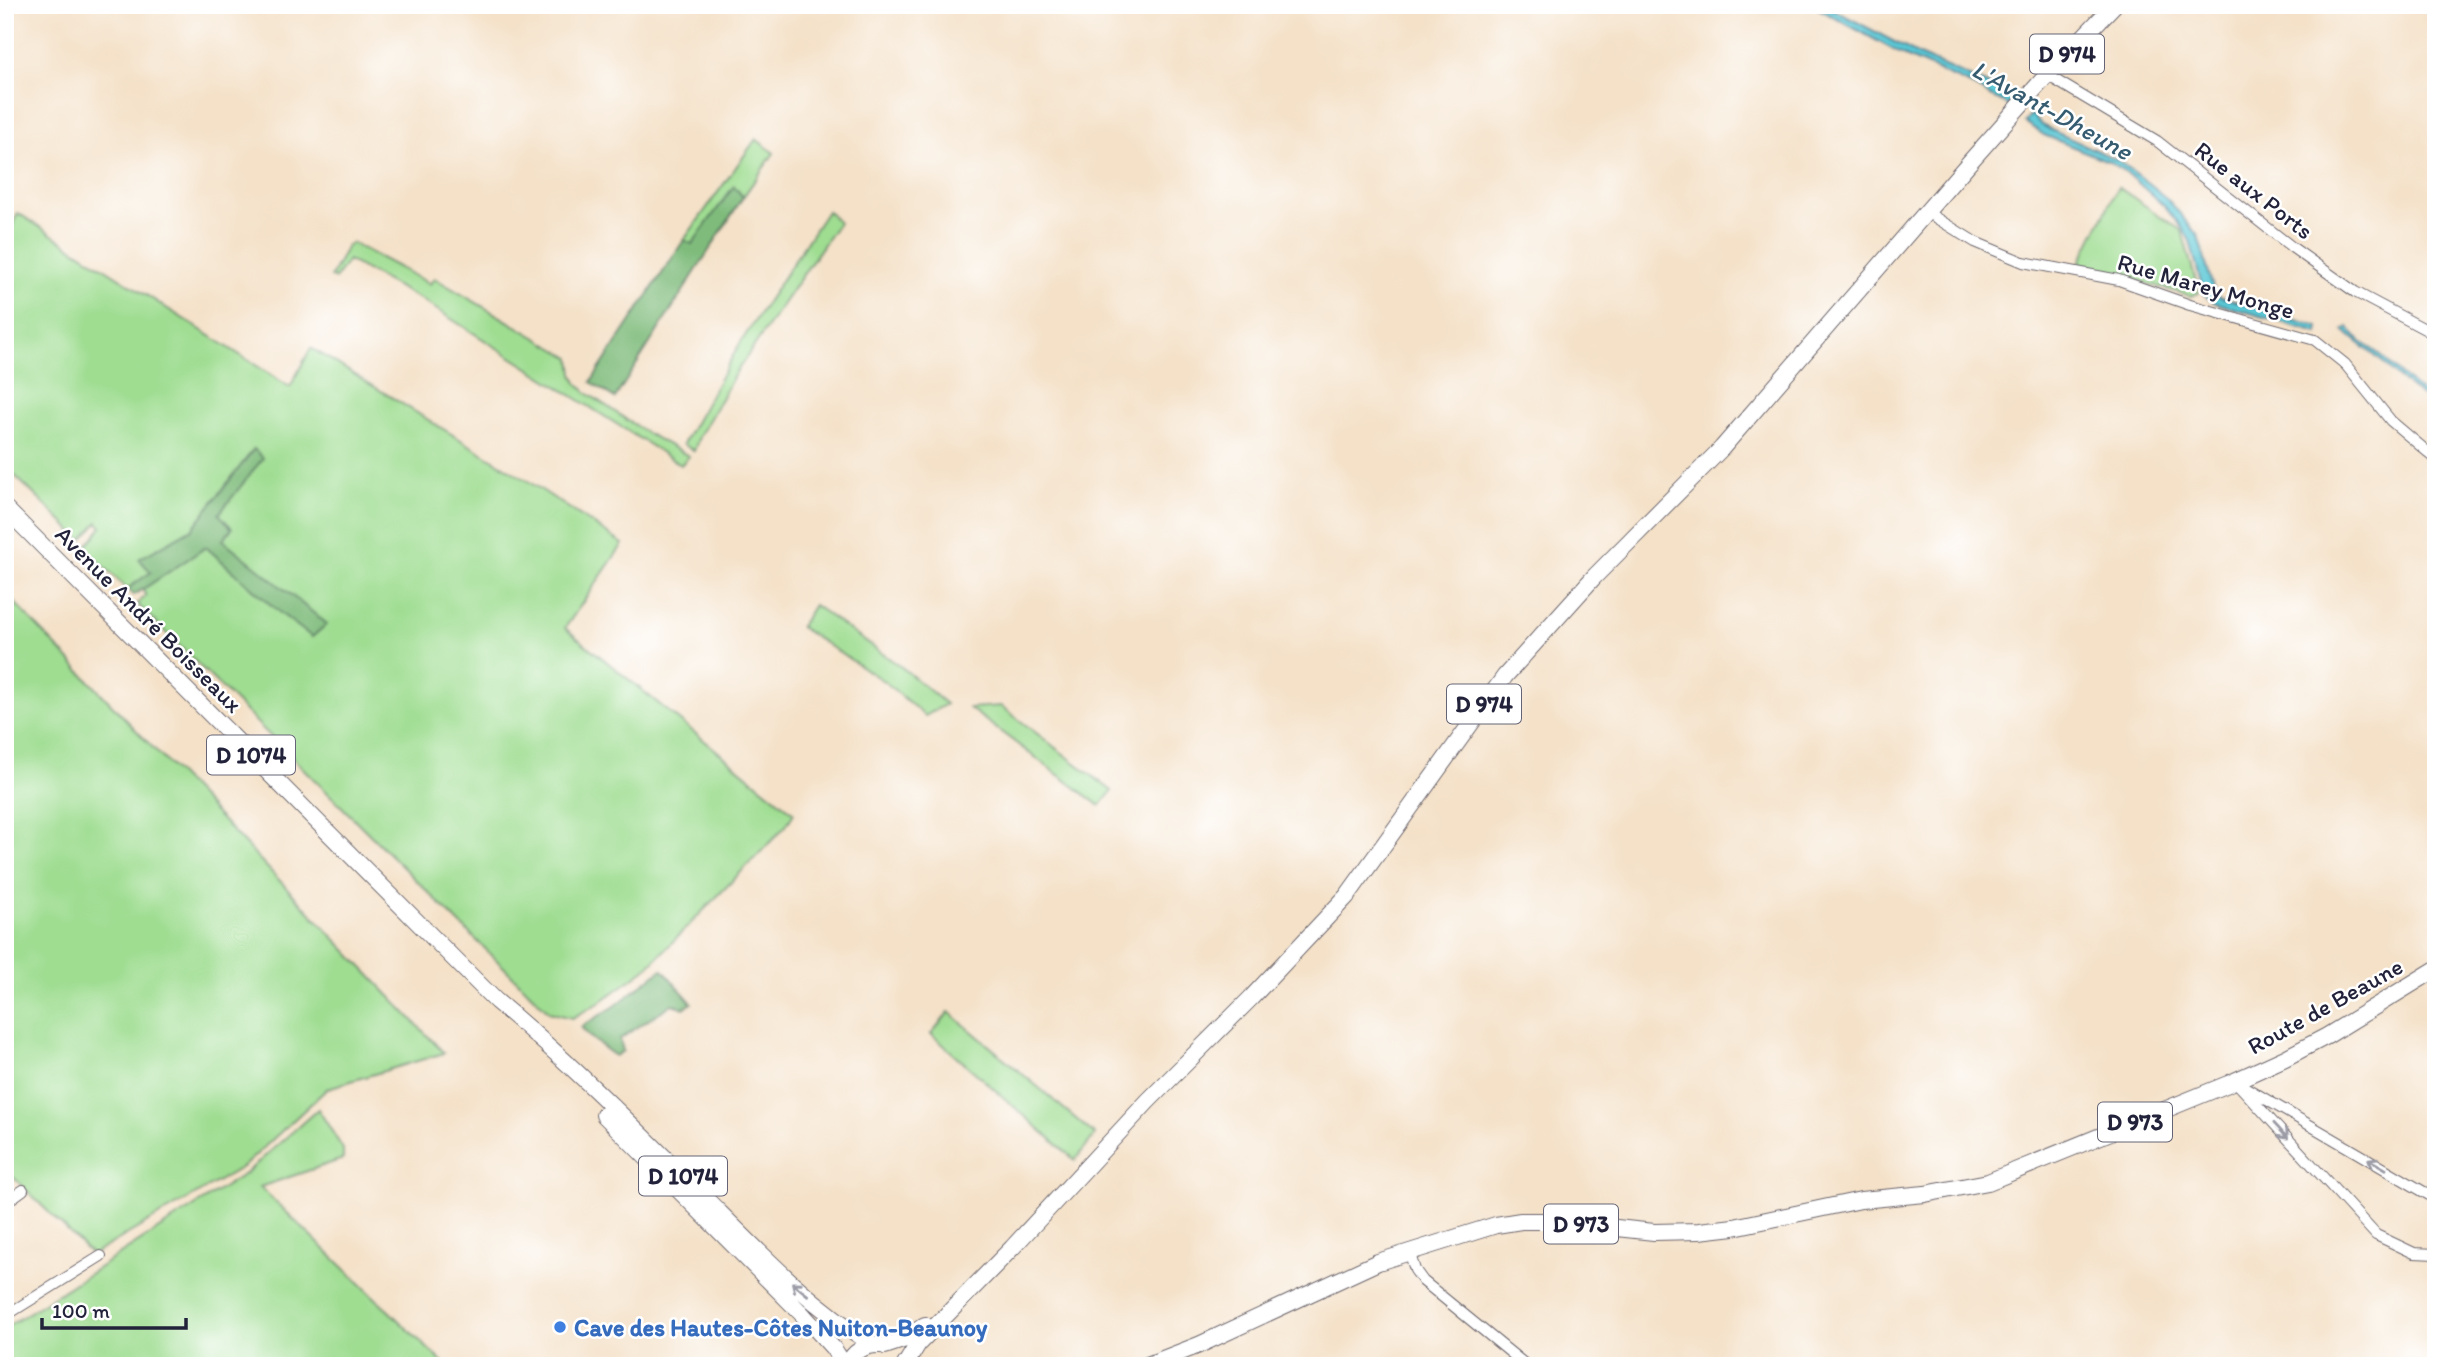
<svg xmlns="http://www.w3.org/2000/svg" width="2441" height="1371" font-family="Itim,sans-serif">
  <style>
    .green { fill: #9fdd91; stroke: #608066; stroke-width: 2 }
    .forest { fill: #7fbc7b; stroke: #506f5b; stroke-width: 2 }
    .water { fill: #5cc8d5; stroke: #3f7588; stroke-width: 2 }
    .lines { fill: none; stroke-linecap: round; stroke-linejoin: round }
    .minor-casing { stroke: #6c656c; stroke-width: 12 }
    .primary-casing { stroke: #6c656c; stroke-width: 18 }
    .minor { stroke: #fff; stroke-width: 10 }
    .primary { stroke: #fff; stroke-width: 16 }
    .oneway { stroke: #9c9ca7 }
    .shop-dot { fill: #3f7fe0; stroke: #fff; stroke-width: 2.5 }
    .labels { text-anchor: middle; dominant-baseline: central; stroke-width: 5; stroke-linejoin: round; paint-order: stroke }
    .shield { fill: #fff; stroke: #646476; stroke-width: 2 }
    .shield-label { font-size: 23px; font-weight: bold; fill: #22223b }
    .street-label { font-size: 24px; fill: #22223b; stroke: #fff }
    .shop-label { font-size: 24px; font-weight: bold; fill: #366cbe; stroke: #fff; text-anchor: start }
    .water-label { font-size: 26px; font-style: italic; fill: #365c71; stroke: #fff }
  </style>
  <rect width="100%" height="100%" fill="#fff"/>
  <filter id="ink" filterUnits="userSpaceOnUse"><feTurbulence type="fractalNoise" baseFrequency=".0143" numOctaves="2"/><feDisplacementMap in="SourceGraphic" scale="14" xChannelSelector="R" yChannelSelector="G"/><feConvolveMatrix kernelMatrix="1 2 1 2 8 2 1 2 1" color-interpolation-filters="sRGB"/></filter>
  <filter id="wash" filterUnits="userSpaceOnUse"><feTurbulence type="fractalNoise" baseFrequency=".00686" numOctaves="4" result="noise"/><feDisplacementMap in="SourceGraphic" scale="28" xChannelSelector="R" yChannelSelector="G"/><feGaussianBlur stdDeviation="1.57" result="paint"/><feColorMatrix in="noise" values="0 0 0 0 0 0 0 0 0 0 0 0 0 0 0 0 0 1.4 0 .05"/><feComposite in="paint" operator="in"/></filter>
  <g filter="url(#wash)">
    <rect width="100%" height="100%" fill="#f4e1c8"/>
    <path class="green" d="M756 139 774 153 743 197 734 186 692 245 684 240Z
      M2118 187 2182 231 2199 293 2191 296 2079 264Z
      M827 211 839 222 735 374 699 437 694 451 683 444 739 345Z
      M18 213 290 387 311 348 528 481 623 544 565 628 794 813 786 826 647 968 599 1003 572 1018 549 1012 137 604 146 595 142 590 206 547 279 612 312 637 327 624 222 540 219 514 262 458 253 450 192 529 139 559 152 572 127 589 85 548 102 527 98 522 81 540 5 466V241Z
      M352 243 430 284 434 278 571 358 573 374 577 383 587 393 648 434 689 456 681 465 420 299 348 260 335 279 331 277 347 246Z
      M15 603 444 1053 328 1088 244 1166 92 1255 5 1169V617Z
      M814 605 904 669 946 704 925 716 885 682 800 627Z
      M1001 706 1112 791 1100 806 969 708Z
      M949 1012 1095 1135 1075 1160 931 1034Z
      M318 1109 343 1149V1159L260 1187 446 1366H5V1328L246 1173Z"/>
    <path class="forest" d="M734 186 743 197 615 398 591 382 684 240 692 244Z
      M254 449 263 458 219 514 232 528 223 540 327 624 312 637 279 612 206 547 134 595 127 589 151 572 139 559 192 529Z
      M662 969 692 1003 684 1008 672 1004 620 1039 623 1051 615 1056 590 1037 581 1027 615 1006Z"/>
    <path class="water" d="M1812 5H1825L1919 55 2015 97 2008 106 1973 86 1903 55Z
      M2032 114 2041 124 2051 130 2118 160 2150 184 2171 203 2198 236 2214 291 2219 296 2319 327 2318 333 2213 302 2204 295 2190 241 2184 230 2164 206 2125 171 2108 161 2044 135 2025 122Z
      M2348 327 2358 339 2379 354 2417 389 2436 400V404C2411 392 2399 377 2379 359 2367 349 2355 341 2344 330Z"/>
  </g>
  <g filter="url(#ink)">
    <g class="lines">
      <defs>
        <path id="minor" d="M2047 75 2157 141 2293 248 2355 292 2436 335
          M1928 213 1975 242 2023 262 2119 280 2190 305 2315 340 2345 364 2391 421 2436 459
          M2235 1081 2376 1235 2414 1253 2436 1254
          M2243 1086 2436 1199
          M5 1203 23 1190
          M1409 1251 1415 1270 1423 1281 1527 1366
          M5 1316 101 1256"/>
        <path id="primary" d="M5 508 496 1001C570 1062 638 1131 706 1199 758 1251 810 1306 874 1345
          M604 1115 804 1316 833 1348 845 1366
          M885 1346 906 1339 925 1325
          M905 1365 918 1344 1012 1248 1148 1101 1251 998 1347 896 1505 676 1594 577 1722 448 1968 164 2047 75 2114 5
          M847 1366C853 1351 866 1344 881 1345
          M1145 1366 1199 1345 1378 1262 1496 1225 1521 1221H1551L1654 1232 1699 1231 1734 1227 1861 1200 1925 1194 1988 1182 2228 1084 2285 1058 2327 1036 2436 969"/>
      </defs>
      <use href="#minor" class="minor-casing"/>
      <use href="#primary" class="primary-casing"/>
      <use href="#minor" class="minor"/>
      <use href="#primary" class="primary"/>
    </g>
    <defs><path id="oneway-shaft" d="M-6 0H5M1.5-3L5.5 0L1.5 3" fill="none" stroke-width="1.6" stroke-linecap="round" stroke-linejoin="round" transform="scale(1.75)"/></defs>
    <g class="oneway">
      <use href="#oneway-shaft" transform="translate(2281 1131) rotate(47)"/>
      <use href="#oneway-shaft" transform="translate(2377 1164) rotate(-150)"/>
      <use href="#oneway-shaft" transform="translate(800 1289) rotate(-141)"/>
    </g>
  </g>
  <circle class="shop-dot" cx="560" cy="1327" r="7"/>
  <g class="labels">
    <g class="shield">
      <rect x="2030" y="34.5" width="74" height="39" rx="5"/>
      <rect x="1447" y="684.5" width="74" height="39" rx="5"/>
      <rect x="207" y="735.5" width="88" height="39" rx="5"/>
      <rect x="2098" y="1102.5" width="74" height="39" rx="5"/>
      <rect x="639" y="1156.5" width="88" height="39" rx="5"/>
      <rect x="1544" y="1204.5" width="74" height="39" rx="5"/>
    </g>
    <g class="shield-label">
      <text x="2067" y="54">D 974</text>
      <text x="1484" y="704">D 974</text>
      <text x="251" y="755">D 1074</text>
      <text x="2135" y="1122">D 973</text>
      <text x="683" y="1176">D 1074</text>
      <text x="1581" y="1224">D 973</text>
    </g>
    <g class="street-label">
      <text transform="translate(2254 190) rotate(38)">Rue aux Ports</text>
      <text transform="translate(2206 286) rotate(16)">Rue Marey Monge</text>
      <text transform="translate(149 619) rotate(45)">Avenue André Boisseaux</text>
      <text transform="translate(2325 1006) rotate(-29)">Route de Beaune</text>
    </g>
    <g class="shop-label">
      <text x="574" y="1327">Cave des Hautes-Côtes Nuiton-Beaunoy</text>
    </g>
    <g class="water-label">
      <text transform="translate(2052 110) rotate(29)">L'Avant-Dheune</text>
    </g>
  </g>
  <rect width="2441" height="1371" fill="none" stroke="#fff" stroke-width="28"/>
  <path d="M42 1318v10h144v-10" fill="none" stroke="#22223b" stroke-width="3.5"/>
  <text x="52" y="1318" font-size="21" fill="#22223b" stroke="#ffffff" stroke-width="5" paint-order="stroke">100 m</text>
</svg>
